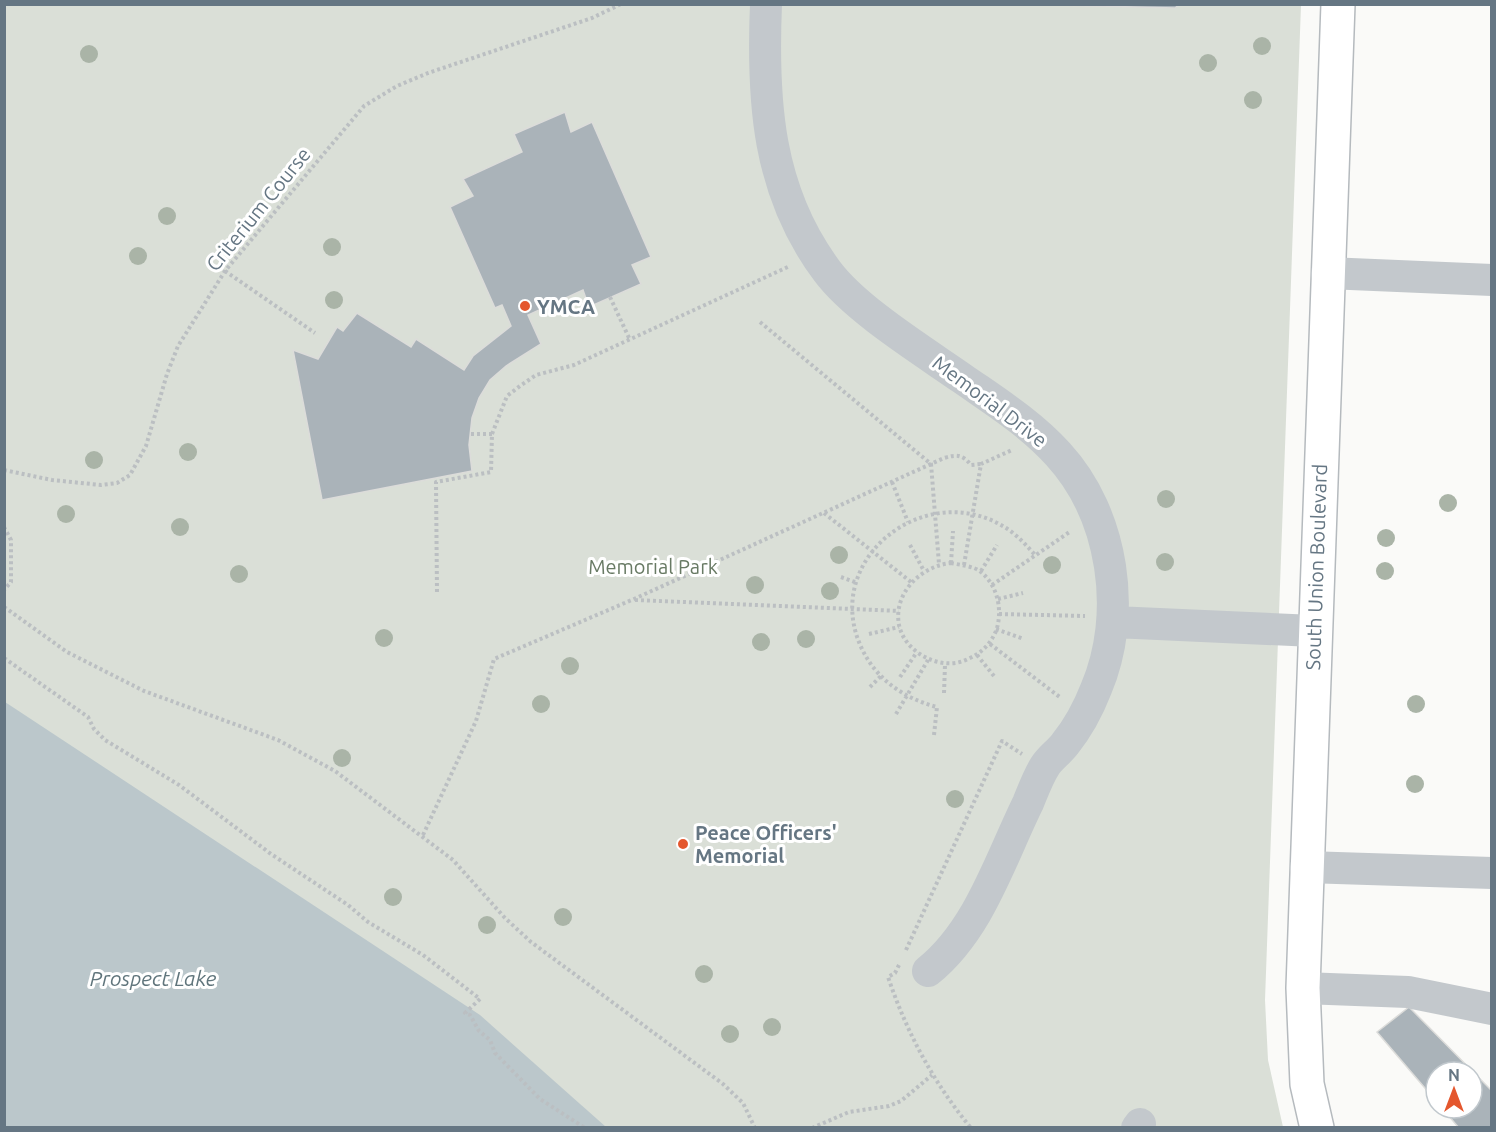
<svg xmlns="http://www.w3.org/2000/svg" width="1496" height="1132" font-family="Ubuntu,sans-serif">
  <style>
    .green { fill: #dadfd7 }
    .water { fill: #bbc7cb }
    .building { fill: #aab3b9; stroke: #dcdcda; stroke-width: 1.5 }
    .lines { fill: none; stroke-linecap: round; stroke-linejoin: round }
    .major-casing { stroke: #b5babe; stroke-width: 36 }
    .path { stroke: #bbbfc2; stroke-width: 4; stroke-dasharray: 3 3; stroke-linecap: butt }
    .minor { stroke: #c3c8cc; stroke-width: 32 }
    .major { stroke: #fff; stroke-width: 33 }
    .tree { fill: #aab4a7 }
    .poi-dot { fill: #e4572e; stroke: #fff; stroke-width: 2 }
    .labels { text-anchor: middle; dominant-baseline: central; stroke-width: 6; stroke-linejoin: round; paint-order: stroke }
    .street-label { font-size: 20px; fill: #657683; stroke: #fff }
    .poi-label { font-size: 20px; font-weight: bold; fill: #657683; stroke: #fff; text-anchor: start }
    .park-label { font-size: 20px; fill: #687a64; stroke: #fff }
    .water-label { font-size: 21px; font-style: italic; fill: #60757c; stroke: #fff }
  </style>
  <rect width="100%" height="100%" fill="#fafaf8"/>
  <path class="green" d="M5 5H1301L1265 1000 1268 1060 1283 1127 5 1128Z"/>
  <path class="water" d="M5 702 480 1015 606 1127H5Z"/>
  <path class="building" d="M1018 4H1180L1175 8Z
    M565 112 571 132 592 122 651 257 632 265 641 284 589 307 583 290 528 315 541 344 506 366 490 380 479 398 472 418 469 445 472 471 322 500 293 350 318 359 337 327 343 331 357 313 411 347 416 339 464 370 473 356 511 326 502 305 495 308 450 207 473 196 463 179 522 152 514 134Z
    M1409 1007 1492 1091V1128H1459L1442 1108H1472V1072H1436V1101L1377 1032Z"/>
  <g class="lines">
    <defs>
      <path id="major" d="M1317 1128 1307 1084 1303 988 1338 4"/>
    </defs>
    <use href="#major" class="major-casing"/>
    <path class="path" d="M225 271 315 333
      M610 297 630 340
      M760 322 931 464 939 564
      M471 434H492
      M4 470 52 480 101 485 117 483 130 475 146 446 167 374 178 346 225 271 364 106 397 86 428 73 592 18 621 4
      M892 482 908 522
      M824 513 911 582
      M4 527 11 540V582L4 590
      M910 545 924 571
      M951 563C960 565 974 566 981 572 998 586 1003 611 996 631 990 645 981 653 968 659 943 672 905 654 899 625 893 593 921 566 951 563Z
      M951 563 953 531
      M964 565 981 464 1012 450
      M981 571 997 545
      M841 577 855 582
      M992 585 1071 531
      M437 592 436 482 491 472 492 434 507 396 520 386 536 375 574 365 790 266
      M998 599 1023 593
      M635 600 899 611
      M4 607 67 652 144 691 278 740 335 771 453 860 505 918 531 942 723 1084 743 1103 755 1128
      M999 614 1085 616
      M996 629 1024 639
      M869 634 899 627
      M990 644 1061 698
      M977 655 994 676
      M4 658 88 717 94 729 105 740 179 785 271 854 348 905 368 922 423 955 480 999 465 1013 470 1015 479 1031 490 1040 495 1053 540 1099 585 1128
      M900 677 917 652
      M870 687 881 676
      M944 693 945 665
      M896 714 928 660
      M934 735 937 707C906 699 878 681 863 651 817 560 928 474 1009 530 1019 537 1027 546 1035 555
      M423 835 476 721 494 659 634 599 944 458C957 454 963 455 971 465L981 464
      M906 950 1002 741 1022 754
      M899 965 895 973 888 977C907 1033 933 1082 971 1128
      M812 1128 849 1112 889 1106 901 1101 932 1075"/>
    <path class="minor" d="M766 4C762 100 767 191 827 271 855 309 923 351 963 379 996 402 1031 424 1058 454 1114 515 1128 614 1096 689 1089 707 1077 729 1065 744 1059 752 1050 758 1045 766 1038 777 1033 791 1028 803 1000 860 979 930 928 971
      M1327 273 1492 280
      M1114 622 1314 631
      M1306 867 1492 873
      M1303 988 1408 992 1492 1009
      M1137 1128 1140 1124"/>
    <use href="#major" class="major"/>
  </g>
  <g class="tree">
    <circle cx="1262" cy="46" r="9"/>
    <circle cx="89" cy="54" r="9"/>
    <circle cx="1208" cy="63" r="9"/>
    <circle cx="1253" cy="100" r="9"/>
    <circle cx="167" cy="216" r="9"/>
    <circle cx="332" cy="247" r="9"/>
    <circle cx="138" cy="256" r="9"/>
    <circle cx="334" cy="300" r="9"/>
    <circle cx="188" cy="452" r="9"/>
    <circle cx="94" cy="460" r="9"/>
    <circle cx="1166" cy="499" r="9"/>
    <circle cx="1448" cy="503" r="9"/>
    <circle cx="66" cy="514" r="9"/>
    <circle cx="180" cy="527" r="9"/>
    <circle cx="1386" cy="538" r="9"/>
    <circle cx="839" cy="555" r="9"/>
    <circle cx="1165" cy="562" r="9"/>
    <circle cx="1052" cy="565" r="9"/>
    <circle cx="1385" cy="571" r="9"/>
    <circle cx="239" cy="574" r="9"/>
    <circle cx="755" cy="585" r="9"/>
    <circle cx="830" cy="591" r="9"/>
    <circle cx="384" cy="638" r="9"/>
    <circle cx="806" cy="639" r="9"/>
    <circle cx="761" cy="642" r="9"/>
    <circle cx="570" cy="666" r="9"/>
    <circle cx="541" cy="704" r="9"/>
    <circle cx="1416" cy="704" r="9"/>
    <circle cx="342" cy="758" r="9"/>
    <circle cx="1415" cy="784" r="9"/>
    <circle cx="955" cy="799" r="9"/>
    <circle cx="393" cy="897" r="9"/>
    <circle cx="563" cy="917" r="9"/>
    <circle cx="487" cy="925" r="9"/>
    <circle cx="704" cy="974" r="9"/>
    <circle cx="772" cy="1027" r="9"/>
    <circle cx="730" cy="1034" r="9"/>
  </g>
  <g class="poi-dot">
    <circle cx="525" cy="306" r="6"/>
    <circle cx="683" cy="844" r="6"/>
  </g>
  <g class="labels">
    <g class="street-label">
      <text transform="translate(258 209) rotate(-51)">Criterium Course</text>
      <text transform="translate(990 401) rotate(37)">Memorial Drive</text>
      <text transform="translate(1316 567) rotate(-88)">South Union Boulevard</text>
    </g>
    <g class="poi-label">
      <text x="537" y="306">YMCA</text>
      <text x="695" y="832">Peace Officers'<tspan x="695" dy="23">Memorial</tspan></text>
    </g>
    <g class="park-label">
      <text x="653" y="566">Memorial Park</text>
    </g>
    <g class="water-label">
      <text x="153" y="978">Prospect Lake</text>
    </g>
  </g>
  <rect width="1496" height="1132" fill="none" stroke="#657683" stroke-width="12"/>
  <g transform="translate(1454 1090)"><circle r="28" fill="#ffffff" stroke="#c1c8cd" stroke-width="1.5"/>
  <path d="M0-4.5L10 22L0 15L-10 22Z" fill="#e4572e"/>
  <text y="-9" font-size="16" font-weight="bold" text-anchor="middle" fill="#657683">N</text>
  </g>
</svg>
